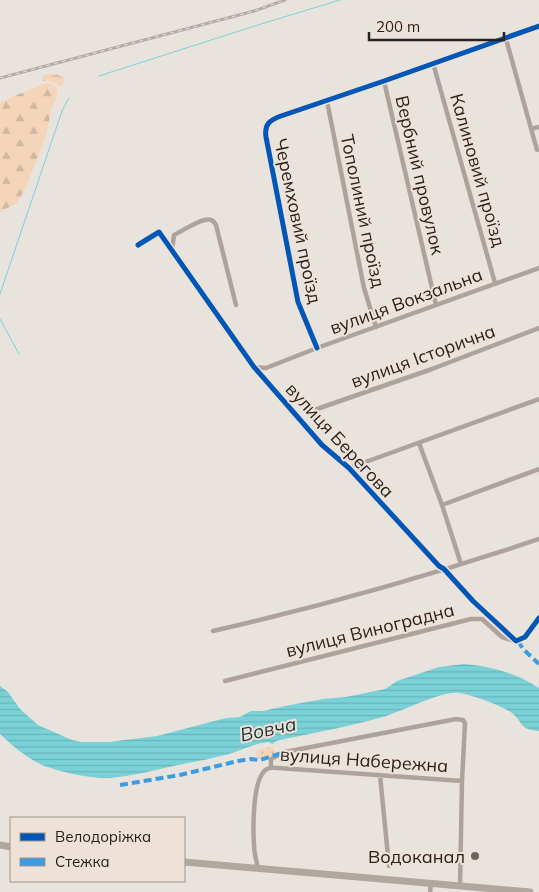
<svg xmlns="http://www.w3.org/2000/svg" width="539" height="892" font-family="Mulish,sans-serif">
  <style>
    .forest { fill: url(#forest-firs) }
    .wetland { fill: url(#wetland-marsh) }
    .park { fill: url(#park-dots) }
    .water { fill: url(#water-rules) }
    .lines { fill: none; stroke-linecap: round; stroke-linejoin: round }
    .stream { stroke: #7ad2d8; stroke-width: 1 }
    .minor { stroke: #ada39c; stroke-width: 4.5 }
    .trunk { stroke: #b0a89e; stroke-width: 7 }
    .rail-casing { stroke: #b2aba4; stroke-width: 3 }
    .rail { stroke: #eee2d8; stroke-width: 1; stroke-dasharray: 4; stroke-linecap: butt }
    .quiet { stroke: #3d9ce0; stroke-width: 4; stroke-dasharray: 8 4; stroke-linecap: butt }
    .cycleway-casing { stroke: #eee2d8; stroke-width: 8 }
    .cycleway { stroke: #0057b8; stroke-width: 5 }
    .poi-dot { fill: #6b6662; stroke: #eee2d8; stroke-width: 2 }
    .labels { text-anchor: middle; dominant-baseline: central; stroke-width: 4; stroke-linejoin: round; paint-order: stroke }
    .street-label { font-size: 18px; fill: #27221f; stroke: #eee2d8 }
    .poi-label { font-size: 18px; fill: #27221f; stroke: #eee2d8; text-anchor: end }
    .water-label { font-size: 19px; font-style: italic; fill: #1e3436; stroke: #eee2d8 }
  </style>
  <defs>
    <pattern id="forest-firs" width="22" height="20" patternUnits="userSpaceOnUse" patternTransform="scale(1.25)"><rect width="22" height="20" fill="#f4d5b9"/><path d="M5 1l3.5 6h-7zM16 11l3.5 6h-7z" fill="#d1b79f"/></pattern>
    <pattern id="wetland-marsh" width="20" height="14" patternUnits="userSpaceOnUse" patternTransform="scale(1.25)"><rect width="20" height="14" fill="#f4d5b9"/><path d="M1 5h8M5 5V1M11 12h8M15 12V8" fill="none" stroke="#d1b79f"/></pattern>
    <pattern id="park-dots" width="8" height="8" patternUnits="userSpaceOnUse" patternTransform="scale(1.25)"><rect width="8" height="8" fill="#f4d5b9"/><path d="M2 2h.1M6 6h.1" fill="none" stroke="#d1b79f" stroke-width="1.8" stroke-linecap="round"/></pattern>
    <pattern id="water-rules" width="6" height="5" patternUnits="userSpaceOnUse" patternTransform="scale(1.25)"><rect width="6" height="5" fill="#7ad2d8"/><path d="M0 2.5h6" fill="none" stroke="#6ab4b9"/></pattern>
  </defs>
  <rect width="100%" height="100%" fill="#e9e3dd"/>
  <path class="forest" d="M50 83 55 86 57 90V96L51 109 47 133 25 189 17 203 0 212V102L43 84Z"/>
  <path class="wetland" d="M56 74 64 77 65 81 61 87C55 82 51 81 43 81L42 79 43 75Z"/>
  <path class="park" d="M273 746 275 754 259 760 256 751Z"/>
  <path class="water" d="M464 664C491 666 516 673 539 688V731C516 729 525 721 509 711 497 704 473 695 459 693 440 691 404 711 383 717 348 727 312 733 276 741L274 743 272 744 269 742C255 743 242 750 229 754 211 759 192 762 173 766 152 771 131 776 110 778 91 779 52 771 36 762 24 755 10 744 0 734V686L8 692 20 709 38 725 72 740 82 742H109L157 736 226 718 240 717 251 711H263L285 706 323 699 346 697 385 689 397 681 439 667Z"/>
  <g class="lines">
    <path class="stream" d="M99 76 261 24 340 0
      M0 294 62 111 69 98
      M0 319 19 354"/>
    <path class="minor" d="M506 39 537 150
      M433 63 495 283
      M384 81 436 305
      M327 101 364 288 376 327
      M531 129 539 127
      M138 245 159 232 254 367 322 445 349 468 439 566 444 569 473 601 516 641 525 637 539 618
      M172 250 174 235C182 231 203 217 211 220 214 221 214 222 216 225L236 305
      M317 348 298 302 266 137C264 124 270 120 281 116L384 81 539 26
      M254 367 266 368 317 348 539 268
      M317 409 432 369 539 328
      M419 443 442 505 461 564
      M349 468 539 399
      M442 505 539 469
      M213 631C323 606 432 575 539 539
      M225 681 471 619H482L502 637 514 641
      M271 768V759L285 752 456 719 463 720 465 723 462 781 460 886
      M380 775 389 866
      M258 868C256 860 254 852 254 845 253 829 252 777 267 769 270 767 274 768 278 768L462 781
      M430 892 431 884"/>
    <path class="trunk" d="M0 845 11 847
      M184 862 530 892"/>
    <defs>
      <path id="rail" d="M0 78 254 11 285 0"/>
    </defs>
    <use href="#rail" class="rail-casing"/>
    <use href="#rail" class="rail"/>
    <path class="quiet" d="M518 641 523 649 539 664
      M120 785 180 775 238 761 250 759 260 760 285 752"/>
    <defs>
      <path id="cycleway" d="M138 245 159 232 254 367 322 445 349 468 439 566 444 569 473 601 516 641 525 637 539 618
        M317 348 298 302 266 137C264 124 270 120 281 116L384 81 539 26"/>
    </defs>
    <use href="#cycleway" class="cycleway-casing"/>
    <use href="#cycleway" class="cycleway"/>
  </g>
  <circle class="poi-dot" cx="475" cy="856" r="5"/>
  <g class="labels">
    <g class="street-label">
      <text transform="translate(478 170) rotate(74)">Калиновий проїзд</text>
      <text transform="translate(420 175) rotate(77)">Вербний провулок</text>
      <text transform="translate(363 211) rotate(78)">Тополиний проїзд</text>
      <text transform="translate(298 221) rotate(78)">Черемховий проїзд</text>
      <text transform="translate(406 301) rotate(-20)">вулиця Вокзальна</text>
      <text transform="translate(423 356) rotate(-20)">вулиця Історична</text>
      <text transform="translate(340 440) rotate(47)">вулиця Берегова</text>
      <text transform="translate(370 630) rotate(-14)">вулиця Виноградна</text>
      <text transform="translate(364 760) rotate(4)">вулиця Набережна</text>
    </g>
    <g class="poi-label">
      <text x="465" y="856">Водоканал</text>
    </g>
    <g class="water-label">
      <text transform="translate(268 729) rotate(-12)">Вовча</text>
    </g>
  </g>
  <rect x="10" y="817" width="175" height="65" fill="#eee2d8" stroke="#9e958e"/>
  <rect x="20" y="833" width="25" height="8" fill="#0057b8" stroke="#9e958e"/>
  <text x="55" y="842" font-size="15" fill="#27221f">Велодоріжка</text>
  <rect x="20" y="858" width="25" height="8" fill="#3d9ce0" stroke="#9e958e"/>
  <text x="55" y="867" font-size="15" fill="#27221f">Стежка</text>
  <path d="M369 32v8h135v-8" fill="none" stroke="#27221f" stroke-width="2.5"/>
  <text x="376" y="32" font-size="15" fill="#27221f" stroke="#eee2d8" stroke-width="4" paint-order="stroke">200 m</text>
</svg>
